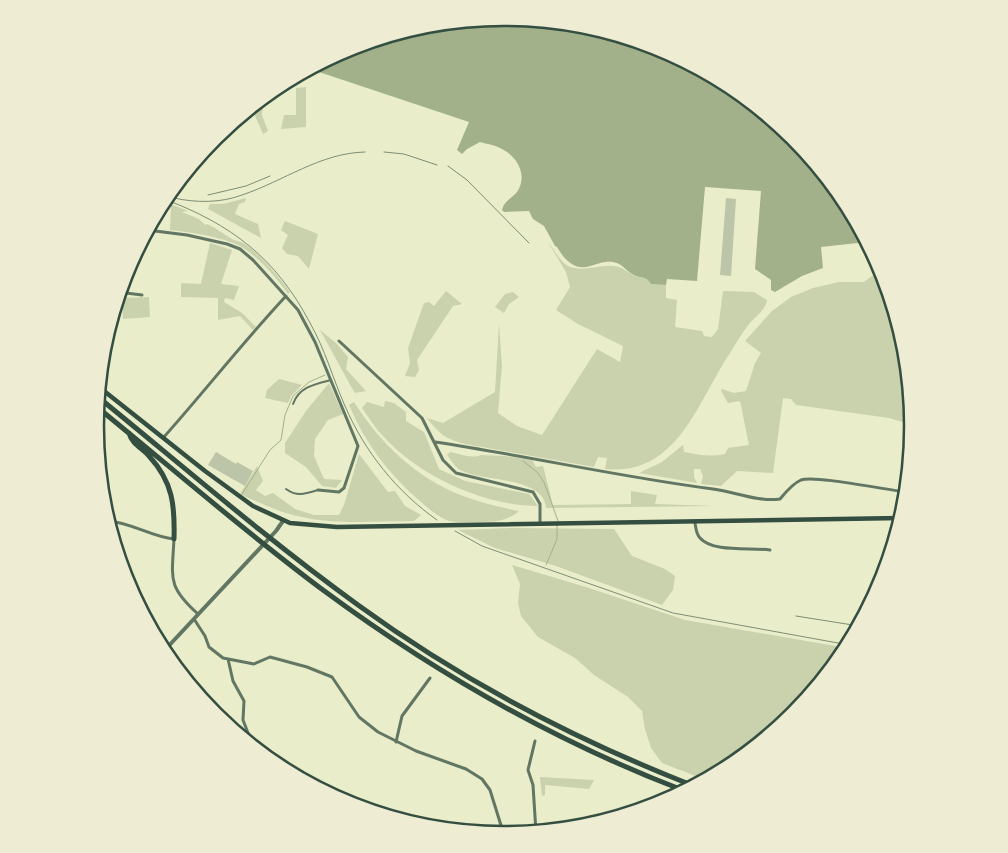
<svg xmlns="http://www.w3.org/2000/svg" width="1008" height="853" font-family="Helvetica,sans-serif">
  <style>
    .green { fill: #cad2ad }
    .water { fill: #a3b18a }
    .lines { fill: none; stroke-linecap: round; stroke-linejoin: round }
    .stream { stroke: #a3b18a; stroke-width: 1 }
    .building { fill: #bcc5a7 }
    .service { stroke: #617663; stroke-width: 2 }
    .minor { stroke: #617663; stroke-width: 3 }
    .tertiary { stroke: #617663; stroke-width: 4 }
    .secondary { stroke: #344e41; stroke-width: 4.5 }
    .trunk { stroke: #344e41; stroke-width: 5 }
    .rail { stroke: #7c8e77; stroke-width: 1 }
    .rim { fill: none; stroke: #344e41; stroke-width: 2.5 }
  </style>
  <rect width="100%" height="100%" fill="#e9edc9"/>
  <path class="green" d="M306 87V127L281 129 284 115H296V88Z
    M264 97 262 115 268 131 263 134 252 109 248 110Z
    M246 198 245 202 239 204 235 214 258 224 261 238 208 209 210 204H223Z
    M163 201 188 211 182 212 199 219 205 225 207 224C217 228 224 235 234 240 236 241 238 241 241 242 254 247 282 280 290 292L288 294C277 278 256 254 238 245 221 237 190 232 170 230L171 207 162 204Z
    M285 221 318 234 309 269 298 256 287 254 282 248 288 235 281 230Z
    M548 242C554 249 560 262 568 266 583 273 599 264 614 266 623 267 628 273 635 276 643 278 647 277 652 284L666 285V298L677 300 675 327 702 331 704 336 712 337 718 329 723 291 754 292 767 300C765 311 756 316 749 324 742 333 736 343 730 353 698 401 677 477 605 469L607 458 598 457 594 467 465 444C447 440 438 433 427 418L443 423 495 392 499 324 502 366 498 413 517 426 542 435 597 349 620 362 623 346 578 324 556 310 570 287 566 272Z
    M210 243 232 250 221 284 239 286 234 300 225 298 224 302 242 313 256 327 253 330 240 316 218 320V298L181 297V283L201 284Z
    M883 275 905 347 913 425 889 418 796 405 791 399 783 398 773 473 737 471 721 486 701 484 703 476 700 469H694V477L697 483 639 473 662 462 683 445 684 452C698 455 711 457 725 454L728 448 749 445 740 401 728 403 721 391 722 389 734 393 746 391 755 363 761 353 745 341 772 311 791 297 813 288 839 282H864L872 276Z
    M446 291 462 304 453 306 417 360 419 370 415 377 405 376 410 363 408 348 424 303 429 302 434 306Z
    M513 292 519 297 509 304 504 313 495 307 505 294Z
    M149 297 150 317 123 319 122 298Z
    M320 330 336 343 348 357 346 369 366 391 355 393 353 390Z
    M279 379 302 385 291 396 288 403 265 398 267 390Z
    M329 383 343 414 328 420 315 439 314 456 324 479 342 480 336 488 322 486 306 467 285 453V443L306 411Z
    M385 401 394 403 406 412V421L424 432 439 469 465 481 529 494 538 506C484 506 419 476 383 436 375 428 369 418 362 408L367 402 384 407Z
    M354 402C380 443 416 478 463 496 481 503 500 507 519 511 508 521 494 522 480 522 470 522 458 523 449 521 438 517 429 509 421 502 389 475 365 443 349 405Z
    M450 452C460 454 472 459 481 455L504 456 532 460 536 467 543 466 553 505 631 504V491L657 495 655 504 716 506 546 508C544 476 481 482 460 470 455 467 451 460 447 455Z
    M359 454 388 492 395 491 405 506 421 515 414 521C379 521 335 525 302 517 280 513 260 503 240 494L257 466 263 481 256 490 265 496 273 493 295 509 314 515H339L344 505Z
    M511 528 614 529 632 556 665 569 675 576 673 590 662 605 556 566 495 548 458 530Z
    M512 565 586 587 685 620 847 648 793 716 731 767 706 780 662 763 651 748 645 729 642 711 628 697 594 675 575 658 538 637 521 616 518 603 520 584Z
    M540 777 594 780 589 789 545 785V795L542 796Z"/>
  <path class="water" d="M504 18 584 25 661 49 731 87 793 138 844 200 867 242 821 247 823 268 802 276 775 292 771 290V280L755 269 761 191 705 187 697 281 667 279 666 285 651 284C647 277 643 278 636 276 627 273 624 264 613 262 603 261 599 264 590 266 574 271 564 259 557 247L555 246 544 226 533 219 529 211 504 212 502 210C504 201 512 198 517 192 528 176 518 157 502 149 495 145 487 144 480 142L467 149 462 154 457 150 469 122 310 69 307 78 295 77 348 49 424 25Z"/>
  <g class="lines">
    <path class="stream" d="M523 461 537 472 544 482 558 521
      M242 494 270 450 281 440 285 415 293 396 309 382 325 375
      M546 565 557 539V525"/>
  </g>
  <path class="building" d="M726 198 736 199 731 276 720 275Z
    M216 452 236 464 237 462 253 471 245 486 208 465Z"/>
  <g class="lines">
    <path class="service" d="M293 404C299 387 315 384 331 380
      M286 489C297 497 305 494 318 490"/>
    <path class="minor" d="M147 230 187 235 227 244 240 249 253 260 298 310 315 342 358 446 344 488 339 492 318 490
      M120 290 126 293 142 295
      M339 341 422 418 443 460 456 473 533 492 540 504V524
      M96 435H97
      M163 438C205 391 243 342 286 296
      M435 442C528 456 620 477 713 489 736 492 757 502 780 499 786 492 792 484 801 480 815 475 886 490 907 492
      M107 521C131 522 151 537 174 539 172 579 167 586 198 614
      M695 523C696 528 696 534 700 538 713 553 751 547 770 550
      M194 619 205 636 209 647 223 658 254 664 270 657 307 667 332 677 359 717 378 732 416 751 466 769 482 779 490 790 504 835
      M228 659 233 681 244 701 243 720 250 738 251 745
      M535 741 528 770 533 785 536 832
      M396 742 402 716 430 678"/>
    <path class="tertiary" d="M163 652 276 531 283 521"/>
    <path class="secondary" d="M99 387 205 471 253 506 290 523 337 527 901 518"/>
    <path class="trunk" d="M98 397C184 467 268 540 358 605 461 680 576 740 694 786
      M97 407C172 468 245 532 323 590 434 672 556 742 685 791
      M129 433C132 444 142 448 149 456 173 482 175 506 174 539"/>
    <path class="rail" d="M384 152 404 154 437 165
      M448 166 467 180 529 243
      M208 195 246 186 270 176
      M174 198C196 203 221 203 242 195 284 181 320 153 365 152
      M164 199C231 224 276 258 310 323 325 349 333 379 345 406 365 452 396 491 437 520
      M455 531 482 546 499 552 673 613 849 645
      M796 616 859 626"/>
  </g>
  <path d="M0 0H1008V853H0ZM104 426a400 400 0 1 1 800 0a400 400 0 1 1-800 0Z" fill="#eeecd3" fill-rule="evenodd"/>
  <path class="rim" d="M104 426a400 400 0 1 1 800 0a400 400 0 1 1-800 0Z"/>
</svg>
